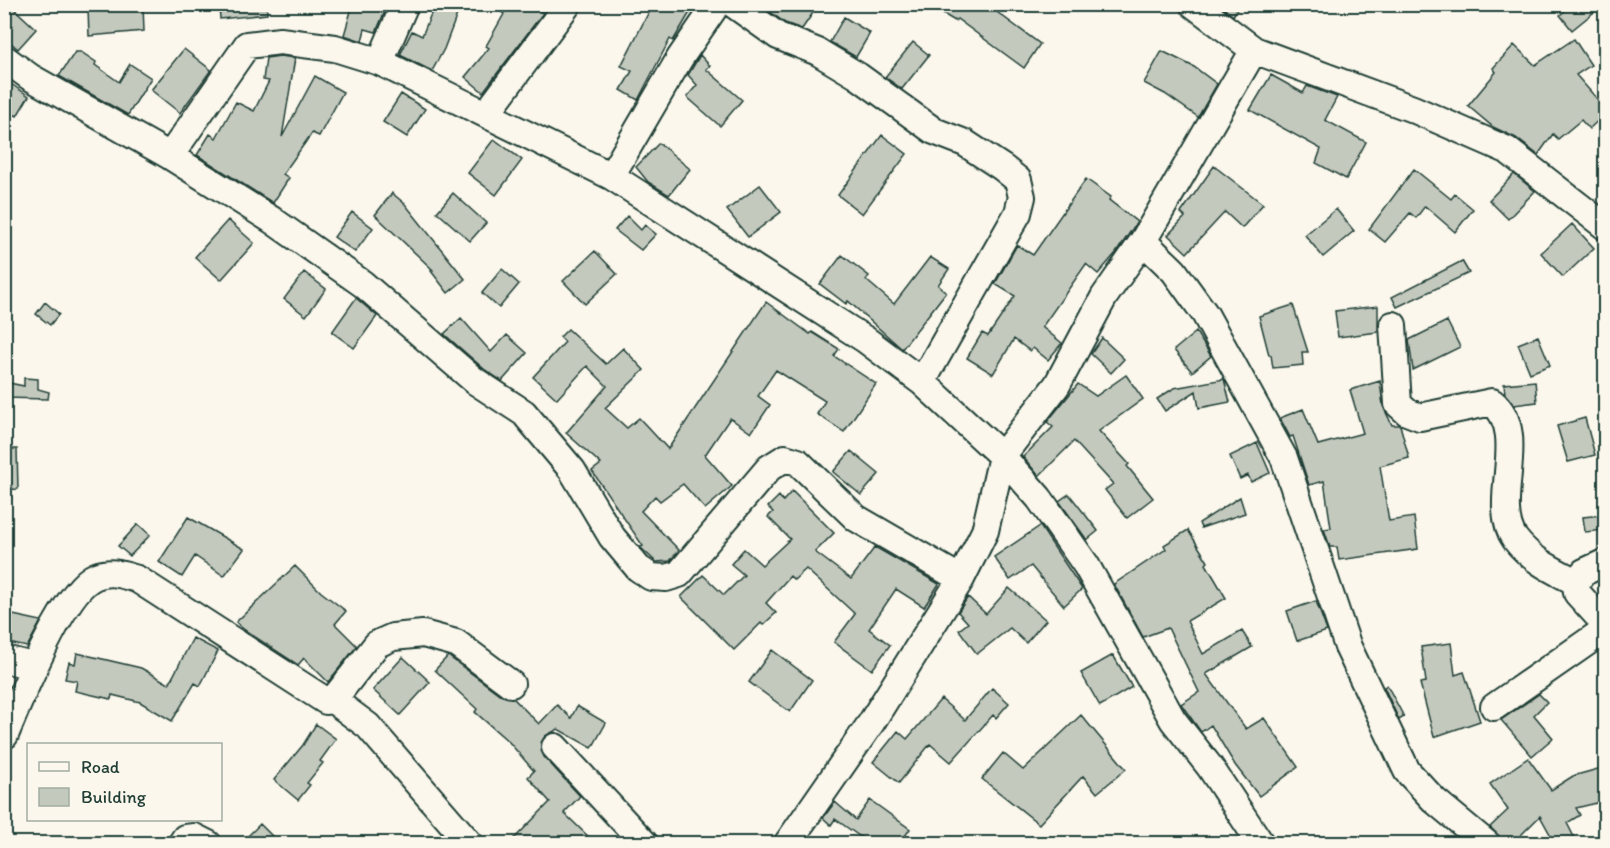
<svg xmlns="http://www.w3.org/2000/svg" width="1610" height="848" font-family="Itim,sans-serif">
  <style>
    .building { fill: #c4c9be; stroke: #1f3d34; stroke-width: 1.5 }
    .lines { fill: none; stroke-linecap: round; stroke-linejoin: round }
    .minor-casing { stroke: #1f3d34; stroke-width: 30 }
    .minor { stroke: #fbf7ec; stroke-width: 26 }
  </style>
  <rect width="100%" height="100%" fill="#fbf7ec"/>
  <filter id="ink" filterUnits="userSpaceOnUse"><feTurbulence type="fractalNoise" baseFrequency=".0167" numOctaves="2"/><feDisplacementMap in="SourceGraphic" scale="12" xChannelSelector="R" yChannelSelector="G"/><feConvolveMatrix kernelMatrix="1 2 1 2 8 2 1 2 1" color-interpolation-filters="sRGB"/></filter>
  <g filter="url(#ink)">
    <path class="building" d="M4 4H9L36 29 18 49 4 37Z
      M219 4H267V14L220 19Z
      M353 4H388L376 32 365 29 362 41 344 35Z
      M435 4H461L444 49 432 71 400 55 412 31 422 36Z
      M489 4H531L543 13 483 92 465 77 489 48 486 46 504 14Z
      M653 4H695L673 41 670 39 638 100 621 90 632 71 621 66Z
      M760 4H819L802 29 785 23Z
      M926 4H986L1040 44 1024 68 957 19 955 21Z
      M1219 4H1240L1233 16Z
      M1573 4H1604L1572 30 1560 15Z
      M143 6 144 31 89 36 88 9Z
      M844 17 870 33 856 57 830 42Z
      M1574 39 1591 65 1576 75 1605 108V114L1589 129 1581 120 1558 139 1553 134 1538 155 1516 138 1493 127 1468 106 1496 72 1493 68 1514 45 1535 65Z
      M913 42 929 55 902 89 885 77Z
      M184 49 211 70 180 113 151 90Z
      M1162 51 1194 67 1217 84 1198 117 1165 94 1144 83Z
      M75 52H81L96 62 95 65 119 82 130 64 151 78 128 115 59 76Z
      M700 55 710 66 706 69 742 100 720 126 687 97 697 85 688 75Z
      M280 56 295 58 282 137 315 76 343 92 319 136 312 133 283 174 289 178 273 203 197 155 210 134 216 138 236 102 254 111 269 81 263 80 266 58Z
      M1271 75 1303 93 1307 86 1337 97 1325 120 1366 142 1346 179 1316 163 1321 149 1250 110Z
      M11 84 29 96 17 116 4 109V95Z
      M401 94 425 109 407 137 383 122Z
      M882 135 907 154 862 214 838 195Z
      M494 139 522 160 496 195 468 173Z
      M659 143 690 169 669 195 648 182 636 167Z
      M1214 166 1263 204 1242 228 1225 212 1187 253 1168 235 1185 217 1181 213Z
      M1414 169 1451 199 1455 194 1473 209 1455 232 1425 206 1416 218 1410 213 1385 242 1369 229Z
      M1514 174 1535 191 1508 219 1489 200Z
      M1086 179 1111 197 1109 200 1137 222 1116 253 1098 274 1086 264 1042 327 1062 343 1048 360 1033 348 1030 351 1014 339 993 374 967 358 982 333 988 336 1015 296 995 284 1017 245 1033 255Z
      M760 185 781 212 748 237 727 210Z
      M392 193 405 204 465 279 448 293 431 271 433 270 375 215Z
      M453 193 486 223 470 241 437 212Z
      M1336 209 1354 231 1323 257 1305 235Z
      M352 212 373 228 355 252 334 237Z
      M627 216 641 230 645 225 656 234 641 250 615 230Z
      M228 220 254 243 221 280 195 257Z
      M1572 224 1594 248 1563 277 1541 253Z
      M595 251 617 274 585 304 563 281Z
      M842 255 869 276 866 280 894 304 930 257 949 269 938 285 946 292 902 349 848 301 846 304 820 284Z
      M1462 261 1469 273 1397 307 1392 297Z
      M502 269 519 284 499 308 482 293Z
      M304 272 326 289 306 316 284 299Z
      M356 298 377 316 354 348 332 332Z
      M45 302 59 314 50 325 36 314Z
      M766 302 810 334 812 332 839 349 834 356 876 384 844 432 817 414 825 401 776 370 758 396 770 405 751 433 730 418 705 455 732 486 705 509 683 484 660 501 655 496 641 511 679 550 670 561 656 562 640 547 643 546 592 471 601 464 566 433 607 386 587 366 557 399 533 377 565 342 560 337 568 329 606 364 623 348 644 370 605 408 627 428 639 418 668 449Z
      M1293 305 1308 352H1302L1303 365 1273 368 1271 355H1269L1259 316Z
      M1378 306V332L1338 337 1335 311Z
      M461 318 491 352 507 335 527 353 502 381 484 369 444 334Z
      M1447 321 1460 347 1413 370 1409 340Z
      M1196 332 1211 356 1192 372 1174 350Z
      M1538 336 1550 365 1530 373 1518 344Z
      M1102 338 1124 359 1111 373 1091 354Z
      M1126 375 1143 399 1099 431 1129 464 1127 466 1153 498 1127 518 1105 490 1113 484 1074 441 1039 476 1023 457 1053 427 1047 422 1078 384 1096 396Z
      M24 378 38 379V389L49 392 48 399 4 398V382L24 386Z
      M1224 379 1230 402 1199 408 1196 391 1165 411 1157 399 1174 388Z
      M1380 381 1383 406 1392 425H1400L1409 458 1380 466 1389 521 1414 517 1418 549 1339 560 1337 547H1330L1324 529 1331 528 1324 481 1309 485 1293 436 1290 437 1280 418 1303 409 1318 445 1363 433 1350 390Z
      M1535 381 1537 402 1514 405 1505 394 1504 384Z
      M1585 418 1595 455 1568 462 1557 426Z
      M1257 443 1270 473 1251 482 1248 475 1240 479 1230 456Z
      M4 449H17L18 489 4 490Z
      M851 451 879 474 861 495 833 472Z
      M792 491 834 533 815 552 851 579 875 547 939 584 924 607 896 589 869 629 890 645 872 670 834 642 855 614 806 569 794 580 790 576 766 603 776 613 763 625 761 623 734 650 681 597 703 575 724 595 744 575 731 564 744 549 762 565 790 539 768 517 773 512 768 507 779 496 783 501Z
      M1069 494 1098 531 1087 540 1059 501Z
      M1240 497 1245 513 1201 528 1199 523Z
      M1602 515 1604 530 1585 532 1583 517Z
      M188 517 244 549 224 576 195 556 182 577 159 562Z
      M138 524 150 535 130 556 118 546Z
      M1040 526 1082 589 1064 606 1031 566 1010 580 994 557Z
      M1188 530 1208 562 1206 564 1226 598 1187 621 1203 654 1242 631 1252 647 1206 674 1246 729 1264 718 1298 767 1259 796 1235 765 1211 725 1201 732 1181 704 1199 692 1168 628 1143 637 1114 584 1166 549 1164 545Z
      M295 566 321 592 346 611 335 624 357 646 328 682 304 658 298 665 243 629 236 622Z
      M1009 588 1046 620 1026 643 1010 628 977 654 959 630 968 623 958 612 968 597 986 614Z
      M1316 601 1327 631 1297 641 1287 611Z
      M4 613 41 621 27 647 4 642Z
      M193 638 218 651 200 686 195 683 172 721 140 702 112 695 111 699 75 691 77 681 65 679 69 662 75 664 77 653 141 668 169 684Z
      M1451 643 1455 675 1464 672 1480 721 1434 737 1420 683 1426 682 1421 647Z
      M772 650 812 680 790 712 749 682Z
      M1113 655 1132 687 1100 706 1081 673Z
      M448 656 502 696 513 698 539 724 557 705 571 718 577 706 606 723 592 748 558 729 545 736 541 743 544 757 580 796 564 813 595 843H510L550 802 528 777 534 771 509 742 475 712 477 709 435 670Z
      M403 657 430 682 400 715 373 690Z
      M1387 685 1404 717 1399 720 1384 687Z
      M992 688 1009 703 996 718 993 715 951 762 930 744 899 783 873 762 898 731 907 739 941 699 965 720Z
      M1539 694 1547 702 1534 715 1553 738 1532 756 1501 720Z
      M1081 715 1126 769 1097 793 1083 776 1039 824 982 779 1003 753 1023 770Z
      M316 724 336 739 320 761 323 763 307 783 310 785 298 800 274 780 303 745Z
      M1528 758 1551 790 1573 776 1605 767V801L1576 808 1580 815 1567 823 1577 843H1555L1540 816 1513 843H1502L1501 838 1490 827 1508 810 1490 784Z
      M870 800 910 829 900 843H869L835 819 831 825 823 818 835 802 856 820Z
      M260 824 279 843H241Z"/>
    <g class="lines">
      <defs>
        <path id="minor" d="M733 4 778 36 818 52 858 76 934 131 965 143 1003 168 1018 180 1022 197 1018 213 922 382
          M1193 4 1254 50 1413 109 1507 150 1606 227
          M4 58 30 77 170 156 272 220 363 284 475 381 524 413 572 470 612 537 638 568 651 577 666 578 679 574 769 468 785 458 798 462 856 518 961 579
          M380 62 405 4
          M486 114 568 4
          M170 156 247 45 280 41 335 48 380 62 611 176 866 340 922 382 1002 456 1039 498 1086 565 1173 720 1210 767 1261 844
          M611 176 680 58 717 4
          M1143 241 1174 271 1205 314 1284 458 1348 647 1407 771 1434 800 1487 844
          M1393 325 1398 404 1407 412 1420 417 1492 402C1531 433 1489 503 1515 539 1531 560 1553 570 1576 582
          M1606 562 1584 572 1576 582 1577 593 1606 625
          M4 659 33 666
          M333 700 368 726 470 844
          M1494 707 1606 629
          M5 735C19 701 64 588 96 576 111 570 123 575 137 579L326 701 333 700 377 644 393 637 423 634 456 643 511 684
          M555 747 645 844
          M181 844 185 838 194 837 208 844
          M787 844 871 723 961 579 985 531 1002 456 1057 385 1104 297 1143 241 1254 50"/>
      </defs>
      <use href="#minor" class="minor-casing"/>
      <use href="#minor" class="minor"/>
    </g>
  </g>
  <rect width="1610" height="848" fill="none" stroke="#fbf7ec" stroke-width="24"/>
  <rect x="12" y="12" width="1586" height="824" fill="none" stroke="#1f3d34" stroke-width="2" filter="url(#ink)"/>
  <rect x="27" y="743" width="195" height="78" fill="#fbf7ec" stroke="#a3ada2" stroke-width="1.5"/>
  <rect x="39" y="762" width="30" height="9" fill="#fbf7ec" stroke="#a3ada2" stroke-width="1.5"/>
  <text x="81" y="773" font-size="18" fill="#1f3d34">Road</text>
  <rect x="39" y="788" width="30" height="18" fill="#c4c9be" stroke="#a3ada2" stroke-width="1.5"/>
  <text x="81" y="803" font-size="18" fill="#1f3d34">Building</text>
</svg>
